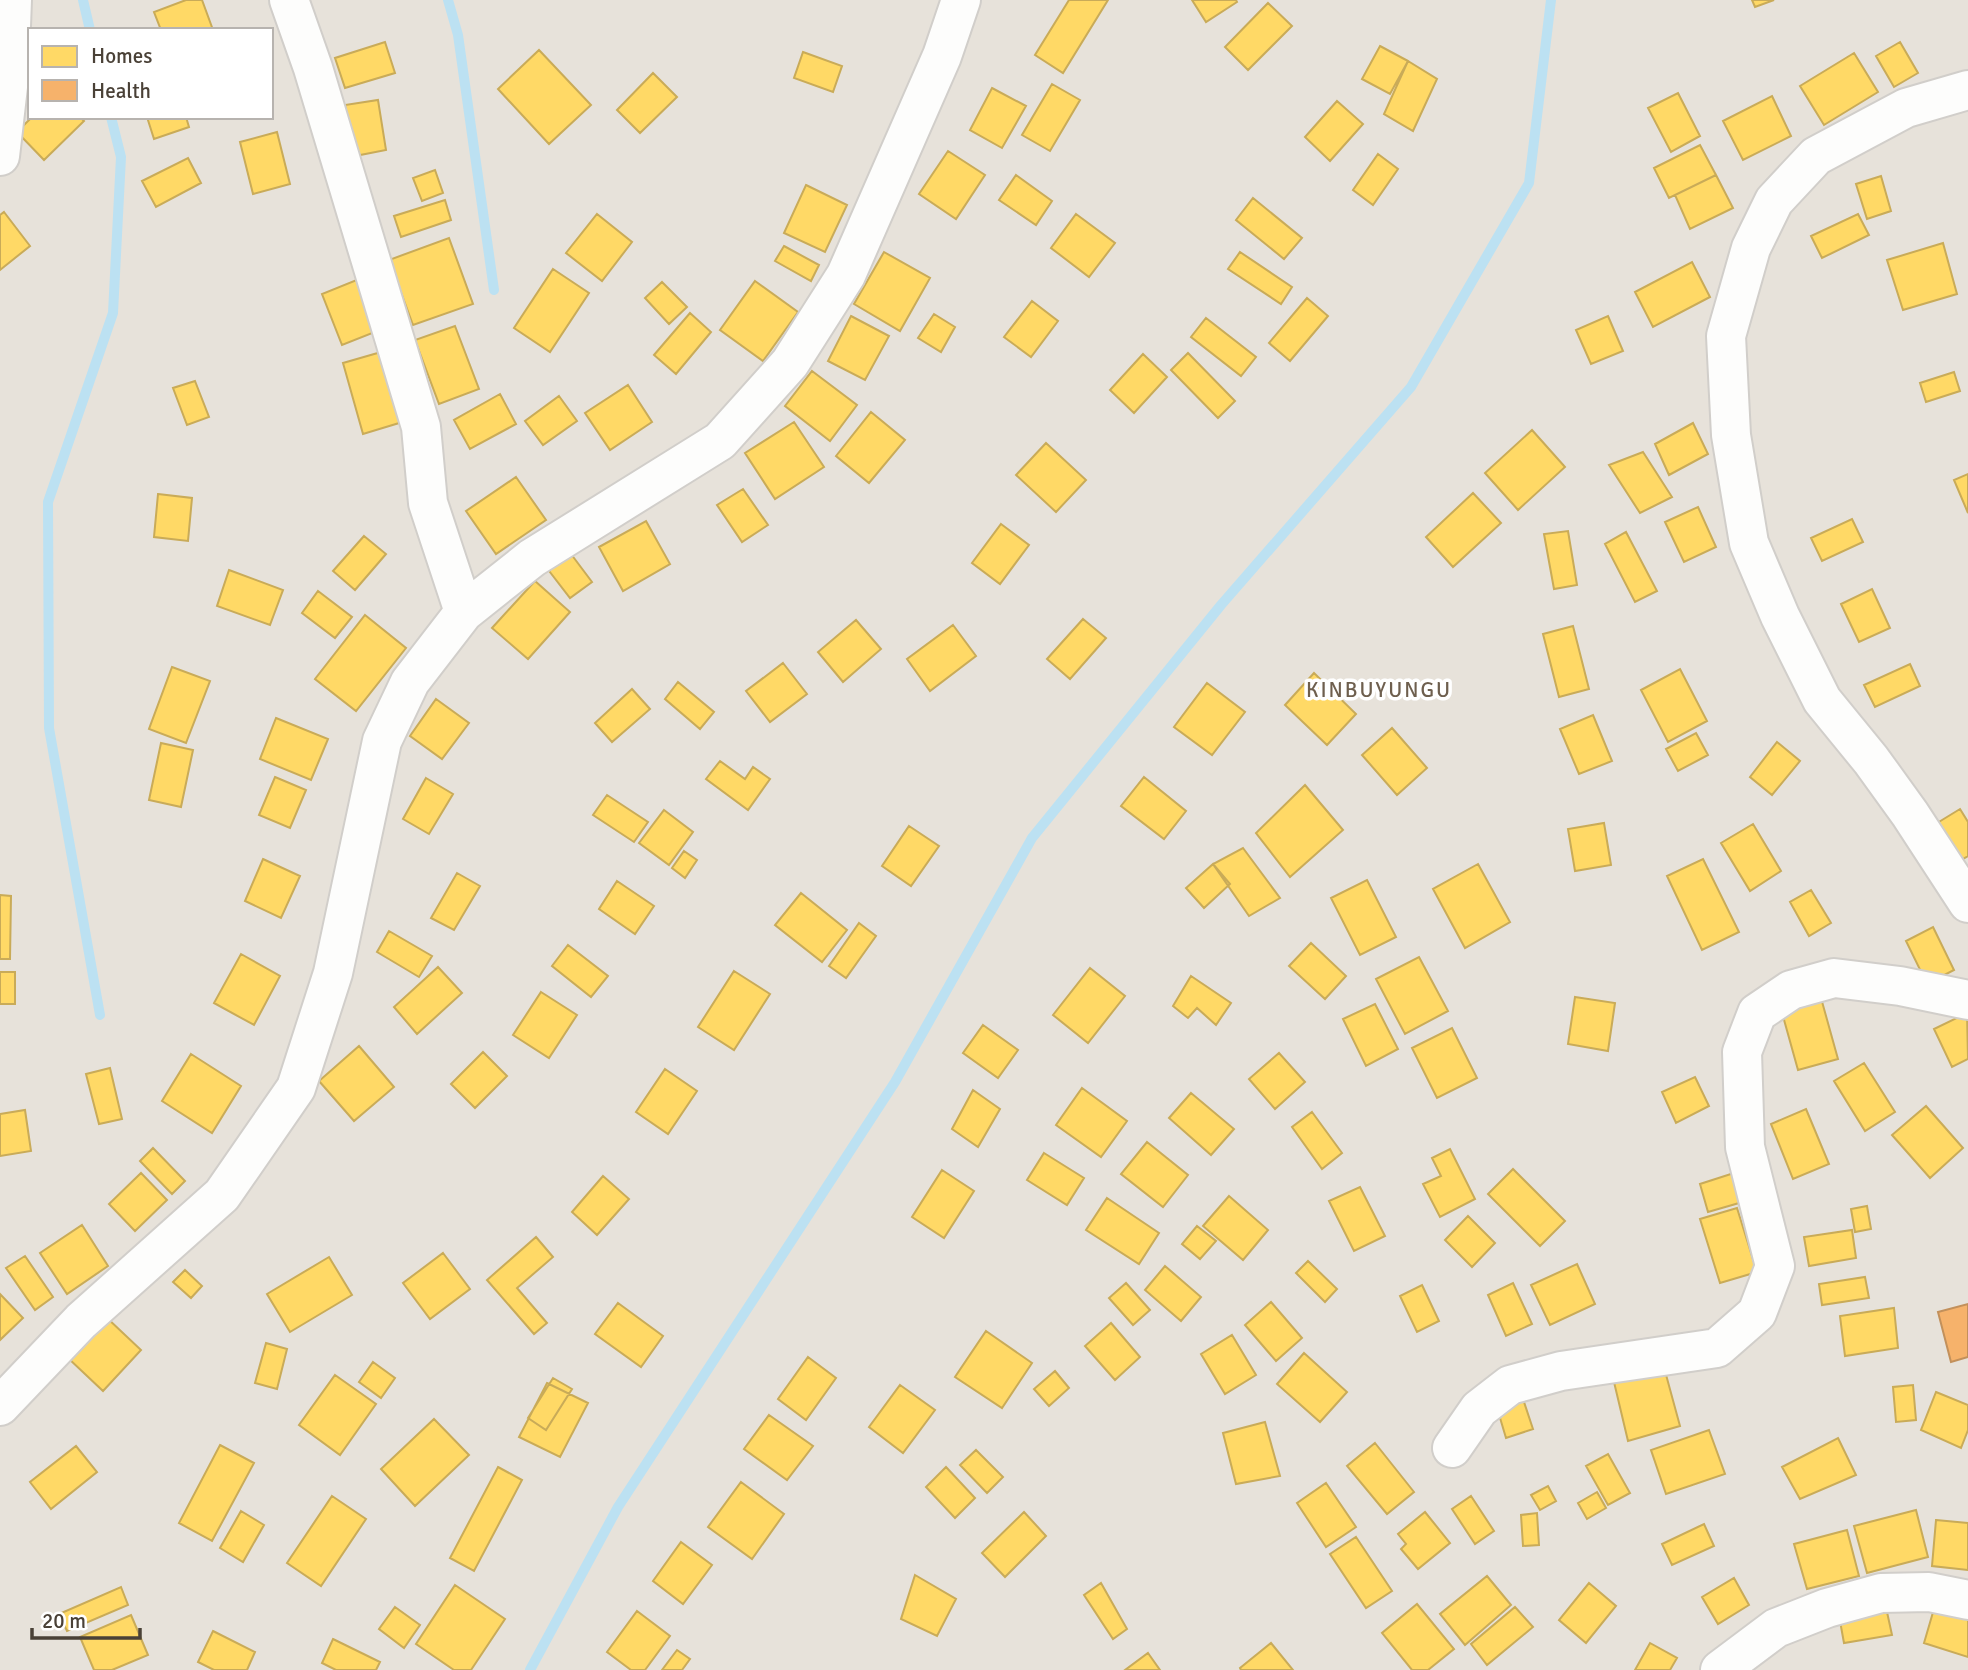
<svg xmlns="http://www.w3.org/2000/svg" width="1968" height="1670" font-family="Signika,sans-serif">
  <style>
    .residential { fill: #e7e2da; fill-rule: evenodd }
    .homes { fill: #ffd966; stroke: #c9ab58; stroke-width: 2 }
    .health { fill: #f6b26b; stroke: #c2905b; stroke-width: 2 }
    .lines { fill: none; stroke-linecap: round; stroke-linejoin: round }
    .stream { stroke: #bce1f2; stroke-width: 10 }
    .street-casing { stroke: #d1ceca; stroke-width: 42 }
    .street { stroke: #fdfdfc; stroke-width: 38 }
    .labels { text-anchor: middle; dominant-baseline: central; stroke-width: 7; stroke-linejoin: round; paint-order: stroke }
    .neighbourhood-label { font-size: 21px; letter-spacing: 2px; fill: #6e5f4e; stroke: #fff }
  </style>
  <rect width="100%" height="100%" fill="#f3f0ed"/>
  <path class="residential" d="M0 0H1968V1670H0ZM30 30H271V117H30Z"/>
  <path class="homes" d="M186 0H202L213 30H161L154 12Z
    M1069 0H1108L1063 73 1035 55Z
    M1192 0H1236L1237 2 1206 22Z
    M1752 0H1774L1755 7Z
    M1268 3 1292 26 1248 70 1225 47Z
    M385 42 395 73 345 88 335 58Z
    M1900 42 1918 73 1894 87 1876 56Z
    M1380 46 1408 61 1390 94 1362 79Z
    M539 50 591 105 549 144 498 89Z
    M803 52 842 66 833 92 794 78Z
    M1854 53 1878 92 1824 125 1800 86Z
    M1408 61 1437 79 1413 131 1384 114Z
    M653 73 677 97 640 133 617 110Z
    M1052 84 1080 100 1050 151 1022 135Z
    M992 88 1026 106 1002 148 970 130Z
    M1678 93 1700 136 1671 152 1648 108Z
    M1772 96 1791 136 1743 160 1723 121Z
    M378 100 386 150 355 156 345 105Z
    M1337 101 1363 124 1330 161 1305 137Z
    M32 117H80L84 121 44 160 17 132Z
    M147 117H186L189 127 154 139Z
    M277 132 290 184 253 194 240 142Z
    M1700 145 1716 175 1669 198 1654 168Z
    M948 151 985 175 956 219 919 194Z
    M1378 154 1398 169 1373 205 1353 190Z
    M188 158 201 183 156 207 142 181Z
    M435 170 443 193 422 201 413 178Z
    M1016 175 1052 201 1036 225 999 200Z
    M1716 175 1733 208 1690 229 1675 195Z
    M1881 176 1891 211 1867 219 1856 184Z
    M806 185 847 205 825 252 784 233Z
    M1253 198 1302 238 1284 259 1236 220Z
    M445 200 451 220 401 237 394 216Z
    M4 212 30 246 0 270V215Z
    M597 214 632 242 602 281 566 253Z
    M1076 214 1115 243 1089 277 1051 248Z
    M1858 214 1869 235 1822 258 1811 236Z
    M449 238 473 304 413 325 389 260Z
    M1943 243 1957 294 1903 310 1887 260Z
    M784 246 819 265 811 281 775 261Z
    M884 252 930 278 900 331 854 304Z
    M1240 252 1292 287 1281 304 1228 269Z
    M1692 262 1710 297 1653 327 1635 292Z
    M553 269 589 293 550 352 514 328Z
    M364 277 385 328 342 345 322 294Z
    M755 281 798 312 763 361 720 330Z
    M662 282 687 307 669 324 645 298Z
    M1307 298 1328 316 1290 361 1269 343Z
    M1032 301 1058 321 1031 357 1004 337Z
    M690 313 711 332 676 374 654 355Z
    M934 314 955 327 941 352 918 338Z
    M851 316 889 336 865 380 828 361Z
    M1608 316 1623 351 1591 364 1576 330Z
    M1206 318 1256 357 1241 376 1191 337Z
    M455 326 479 389 439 404 415 340Z
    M388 350 409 420 363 434 343 363Z
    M1188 353 1235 401 1218 418 1171 370Z
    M1143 354 1167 377 1134 413 1110 390Z
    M812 371 857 405 830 441 785 406Z
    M1954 372 1960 391 1926 402 1920 383Z
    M195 381 209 417 187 425 173 388Z
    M628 385 652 422 610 450 585 413Z
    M500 394 516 424 470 449 454 420Z
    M559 396 577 421 543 445 525 421Z
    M871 412 905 440 869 483 836 456Z
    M794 422 824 467 775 499 745 453Z
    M1693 423 1708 454 1669 475 1655 444Z
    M1532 430 1565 467 1518 510 1485 473Z
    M1046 443 1086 480 1056 512 1016 475Z
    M1643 452 1672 497 1640 513 1609 465Z
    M1968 474V513L1954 480Z
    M516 477 546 520 496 554 466 511Z
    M743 489 768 525 742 542 717 505Z
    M1473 493 1501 523 1453 567 1426 537Z
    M158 494 192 498 188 541 154 537Z
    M1698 507 1716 547 1684 562 1665 522Z
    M1852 519 1863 542 1822 561 1811 538Z
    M646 521 670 564 623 591 599 547Z
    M1001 524 1029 545 1000 584 972 563Z
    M1568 531 1577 585 1554 589 1544 534Z
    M1626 532 1657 591 1635 602 1605 544Z
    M364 536 386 554 355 590 333 571Z
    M565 546 592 582 570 598 543 563Z
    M229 570 283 590 270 625 217 606Z
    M535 581 570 612 528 659 492 628Z
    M1872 589 1890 628 1859 642 1841 604Z
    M318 591 352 617 335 638 302 613Z
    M365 615 406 648 356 711 315 679Z
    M1083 619 1106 638 1070 679 1047 659Z
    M856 620 881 649 843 682 818 652Z
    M953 625 976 656 930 691 907 659Z
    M1573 626 1589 689 1559 697 1543 634Z
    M783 663 807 694 770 722 746 691Z
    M1910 664 1920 686 1875 707 1864 685Z
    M172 667 210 681 186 743 149 729Z
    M1680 669 1707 721 1668 742 1641 690Z
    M1314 673 1356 714 1327 745 1285 705Z
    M678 682 714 712 700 729 665 699Z
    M1207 683 1245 712 1212 755 1174 727Z
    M632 689 650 709 612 742 595 723Z
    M436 699 469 723 442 759 410 736Z
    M1593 715 1612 761 1579 774 1560 729Z
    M276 718 328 739 311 780 260 759Z
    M1392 728 1427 768 1397 795 1362 755Z
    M1696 733 1708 755 1678 771 1666 749Z
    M1777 742 1800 761 1772 795 1750 777Z
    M161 743 193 750 181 807 149 800Z
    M720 761 745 779 753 767 770 779 748 810 706 779Z
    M275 777 306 790 290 828 259 815Z
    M1144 777 1186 811 1164 839 1121 806Z
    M426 778 453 794 429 834 403 819Z
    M1305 785 1343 830 1290 877 1256 833Z
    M607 795 648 822 634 842 593 815Z
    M1960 809 1968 822V856L1951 866 1929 828Z
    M664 810 693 832 669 865 639 843Z
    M1604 823 1611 865 1575 871 1568 829Z
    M1753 824 1781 871 1750 891 1721 843Z
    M909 826 939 846 911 886 882 866Z
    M1243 848 1280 898 1249 916 1213 864Z
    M684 851 697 860 685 878 672 868Z
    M263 859 300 876 281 918 245 901Z
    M1703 859 1739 932 1702 950 1667 876Z
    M1213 864 1230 884 1204 908 1186 888Z
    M1478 864 1510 922 1465 948 1433 889Z
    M457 873 480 886 454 930 431 918Z
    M1367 880 1396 937 1360 955 1331 898Z
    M617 881 654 906 635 934 599 909Z
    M1811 890 1831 923 1809 936 1790 902Z
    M801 893 847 930 822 962 775 925Z
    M0 895 11 896 10 959H0Z
    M859 923 876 936 846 978 829 966Z
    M1933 927 1954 970 1927 984 1906 941Z
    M389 931 432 956 419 977 377 952Z
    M1311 943 1346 976 1325 999 1289 966Z
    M568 945 608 976 591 997 552 966Z
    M241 954 280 976 254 1025 214 1003Z
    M1419 957 1448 1011 1405 1034 1376 979Z
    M438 967 462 993 417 1034 394 1007Z
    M1090 968 1125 996 1088 1043 1053 1015Z
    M734 971 770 994 734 1050 698 1027Z
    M0 972H15V1004H0Z
    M1191 976 1231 1003 1216 1025 1197 1008 1188 1018 1173 1006Z
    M541 992 577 1015 549 1058 513 1035Z
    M1575 997 1615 1003 1608 1051 1568 1044Z
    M1821 998 1838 1059 1798 1070 1781 1009Z
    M1375 1004 1398 1049 1366 1066 1343 1019Z
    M1967 1013 1968 1059 1952 1067 1934 1029Z
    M983 1025 1018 1050 998 1078 963 1053Z
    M1452 1028 1477 1078 1437 1098 1412 1048Z
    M359 1046 394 1087 354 1121 319 1081Z
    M483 1052 507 1076 475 1108 451 1084Z
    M1279 1053 1305 1082 1275 1109 1249 1079Z
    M191 1054 241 1086 212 1133 162 1101Z
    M1864 1063 1895 1112 1865 1131 1834 1081Z
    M110 1068 122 1119 99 1124 86 1074Z
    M665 1069 697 1091 668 1134 636 1112Z
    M1695 1077 1709 1106 1676 1123 1662 1092Z
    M1082 1088 1127 1121 1101 1157 1056 1125Z
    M973 1090 1000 1109 978 1147 952 1129Z
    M1191 1093 1234 1129 1211 1155 1169 1118Z
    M1926 1106 1963 1148 1930 1178 1892 1135Z
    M1806 1109 1829 1164 1793 1179 1771 1124Z
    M25 1110 31 1151 0 1156V1114Z
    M1312 1112 1342 1153 1322 1169 1292 1127Z
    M1147 1142 1188 1175 1163 1207 1121 1174Z
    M153 1148 185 1181 172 1194 140 1161Z
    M1450 1149 1475 1199 1440 1217 1423 1184 1441 1176 1432 1158Z
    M1044 1153 1084 1178 1067 1205 1027 1180Z
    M1513 1169 1565 1221 1540 1246 1488 1194Z
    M942 1170 974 1191 944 1238 912 1217Z
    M1737 1172 1746 1201 1708 1212 1700 1184Z
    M141 1173 167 1200 135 1231 109 1204Z
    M603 1176 629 1199 597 1235 572 1212Z
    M1360 1187 1385 1236 1354 1251 1329 1201Z
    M1229 1196 1268 1230 1243 1260 1203 1226Z
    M1107 1198 1159 1233 1139 1264 1086 1230Z
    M1867 1206 1871 1229 1855 1232 1851 1209Z
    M1737 1208 1757 1272 1720 1283 1700 1219Z
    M1468 1216 1495 1243 1472 1267 1445 1240Z
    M82 1225 108 1266 67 1294 40 1253Z
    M1197 1226 1216 1241 1200 1259 1182 1244Z
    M1852 1230 1856 1258 1809 1266 1804 1237Z
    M536 1237 553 1257 517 1288 547 1323 534 1334 487 1280Z
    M443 1253 470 1289 430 1319 403 1283Z
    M25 1256 53 1297 35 1310 6 1268Z
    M329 1257 352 1295 290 1332 267 1294Z
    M1308 1261 1337 1289 1325 1302 1296 1273Z
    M1577 1264 1595 1304 1550 1325 1531 1285Z
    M1165 1266 1201 1297 1181 1321 1145 1290Z
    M185 1270 202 1286 191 1298 173 1282Z
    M1865 1277 1869 1298 1822 1305 1819 1284Z
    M1126 1283 1150 1310 1133 1325 1109 1298Z
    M1513 1283 1532 1324 1506 1336 1488 1295Z
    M1422 1285 1439 1321 1417 1332 1400 1296Z
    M0 1294 23 1318 0 1340Z
    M1271 1302 1302 1338 1276 1361 1245 1325Z
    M618 1303 663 1336 641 1367 595 1334Z
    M1894 1308 1898 1348 1845 1356 1840 1316Z
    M106 1317 141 1350 103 1391 68 1358Z
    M1111 1323 1140 1357 1115 1380 1085 1346Z
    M986 1331 1032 1363 1002 1408 955 1377Z
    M1232 1335 1256 1375 1225 1394 1201 1354Z
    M266 1343 287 1349 277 1389 255 1383Z
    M1304 1353 1347 1392 1320 1422 1277 1384Z
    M808 1357 836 1378 806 1420 778 1399Z
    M373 1362 395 1378 381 1398 359 1382Z
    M1055 1371 1069 1388 1049 1406 1034 1389Z
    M1665 1371 1680 1426 1628 1441 1614 1382Z
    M335 1375 376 1404 340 1455 299 1425Z
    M553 1378 572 1389 546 1430 528 1418Z
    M547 1383 588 1403 560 1457 519 1437Z
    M900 1385 935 1410 903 1453 869 1427Z
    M1913 1385 1916 1420 1896 1422 1893 1387Z
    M1936 1392 1968 1405V1430L1961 1448 1921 1430Z
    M1521 1393 1533 1429 1506 1438 1495 1401Z
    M769 1415 813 1446 787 1480 744 1449Z
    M434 1419 469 1455 415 1506 381 1469Z
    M1265 1422 1280 1476 1236 1484 1223 1433Z
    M1709 1430 1725 1474 1666 1494 1651 1450Z
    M1838 1438 1856 1475 1800 1499 1782 1467Z
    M1375 1443 1414 1492 1387 1514 1347 1466Z
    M220 1445 254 1463 212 1541 179 1523Z
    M76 1446 97 1472 51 1509 30 1482Z
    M976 1450 1003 1477 987 1493 960 1465Z
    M1608 1454 1630 1493 1608 1505 1586 1466Z
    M498 1467 522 1480 474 1571 450 1558Z
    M946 1467 975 1498 955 1518 926 1487Z
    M741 1482 784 1514 752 1559 708 1527Z
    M1326 1483 1356 1527 1326 1547 1297 1503Z
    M1548 1486 1556 1501 1540 1510 1531 1495Z
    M1597 1492 1606 1508 1587 1519 1578 1503Z
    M332 1496 366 1519 321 1586 287 1563Z
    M1471 1496 1494 1531 1475 1544 1452 1509Z
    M1916 1510 1928 1557 1867 1573 1854 1526Z
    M241 1511 264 1525 243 1562 220 1548Z
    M1024 1512 1046 1536 1005 1577 982 1553Z
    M1425 1512 1450 1543 1418 1569 1401 1549 1406 1544 1398 1534Z
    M1537 1513 1539 1545 1523 1546 1521 1515Z
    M1936 1520 1968 1523V1570L1932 1566Z
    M1704 1524 1714 1546 1672 1565 1662 1544Z
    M1847 1530 1859 1576 1807 1589 1794 1544Z
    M1356 1537 1392 1591 1366 1608 1330 1554Z
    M681 1542 712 1565 683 1604 653 1581Z
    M915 1575 956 1599 937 1636 901 1619Z
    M1487 1576 1511 1605 1465 1645 1440 1614Z
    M1734 1578 1749 1605 1718 1624 1702 1597Z
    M1101 1583 1127 1629 1113 1639 1084 1595Z
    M1589 1583 1616 1606 1586 1643 1559 1620Z
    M455 1585 505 1619 471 1670H454L416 1644Z
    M121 1587 128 1605 67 1631 59 1614Z
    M1936 1602 1968 1612V1657L1924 1643Z
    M1417 1604 1454 1649 1428 1670H1412L1382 1633Z
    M395 1607 420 1625 404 1648 379 1629Z
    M1515 1607 1533 1627 1487 1665 1471 1644Z
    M637 1611 670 1636 645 1670H631L607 1652Z
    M1887 1612 1892 1635 1844 1643 1840 1621Z
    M131 1615 148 1655 112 1670H94L80 1637Z
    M213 1631 255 1652 247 1670H214L198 1662Z
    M333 1639 380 1662 376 1670H336L322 1663Z
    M1271 1643 1293 1670H1241L1240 1668Z
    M1650 1643 1677 1658 1670 1670H1635Z
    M677 1650 690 1659 682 1670H662Z
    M1148 1653 1160 1670H1125Z"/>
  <path class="health" d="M1968 1304V1357L1951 1362 1938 1312Z"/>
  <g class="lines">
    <path class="stream" d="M83 0 90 30
      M448 0 458 35 494 290
      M100 1015 49 728 48 502 113 313 121 157 111 117
      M530 1670 618 1507 895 1082 1032 838 1221 605 1411 387 1529 183 1551 0"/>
    <defs>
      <path id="street" d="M289 0 313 68 421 427 428 503 464 612
        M1968 90 1906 108 1816 156 1774 201 1751 248 1726 336 1731 435 1749 543 1780 616 1822 700 1871 760 1910 814 1968 903
        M0 156 9 78 12 0
        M0 1406 81 1321 222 1195 296 1088 333 973 382 741 410 682 464 612 532 558 720 441 790 363 846 275 942 56 961 0
        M1452 1448 1479 1409 1510 1385 1561 1371 1717 1348 1757 1313 1775 1266 1745 1147 1742 1052 1757 1013 1791 990 1834 978 1900 986 1968 1000
        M1720 1670 1776 1628 1827 1608 1881 1593 1929 1592 1968 1600"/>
    </defs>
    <use href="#street" class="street-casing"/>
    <use href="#street" class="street"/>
  </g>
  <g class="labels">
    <g class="neighbourhood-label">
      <text x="1379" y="690">KINBUYUNGU</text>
    </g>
  </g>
  <rect x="28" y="28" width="245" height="91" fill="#ffffff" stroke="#b7b3af" stroke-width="2"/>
  <rect x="42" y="46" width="35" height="21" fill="#ffd966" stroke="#b7b3af" stroke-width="2"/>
  <text x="91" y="63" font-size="21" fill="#4a4137">Homes</text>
  <rect x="42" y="80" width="35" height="21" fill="#f6b26b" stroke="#b7b3af" stroke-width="2"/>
  <text x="91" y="98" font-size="21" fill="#4a4137">Health</text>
  <path d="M32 1628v10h108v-10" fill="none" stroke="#4a4137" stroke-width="3.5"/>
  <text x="42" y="1628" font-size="21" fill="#4a4137" stroke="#ffffff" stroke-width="5" paint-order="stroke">20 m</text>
</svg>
